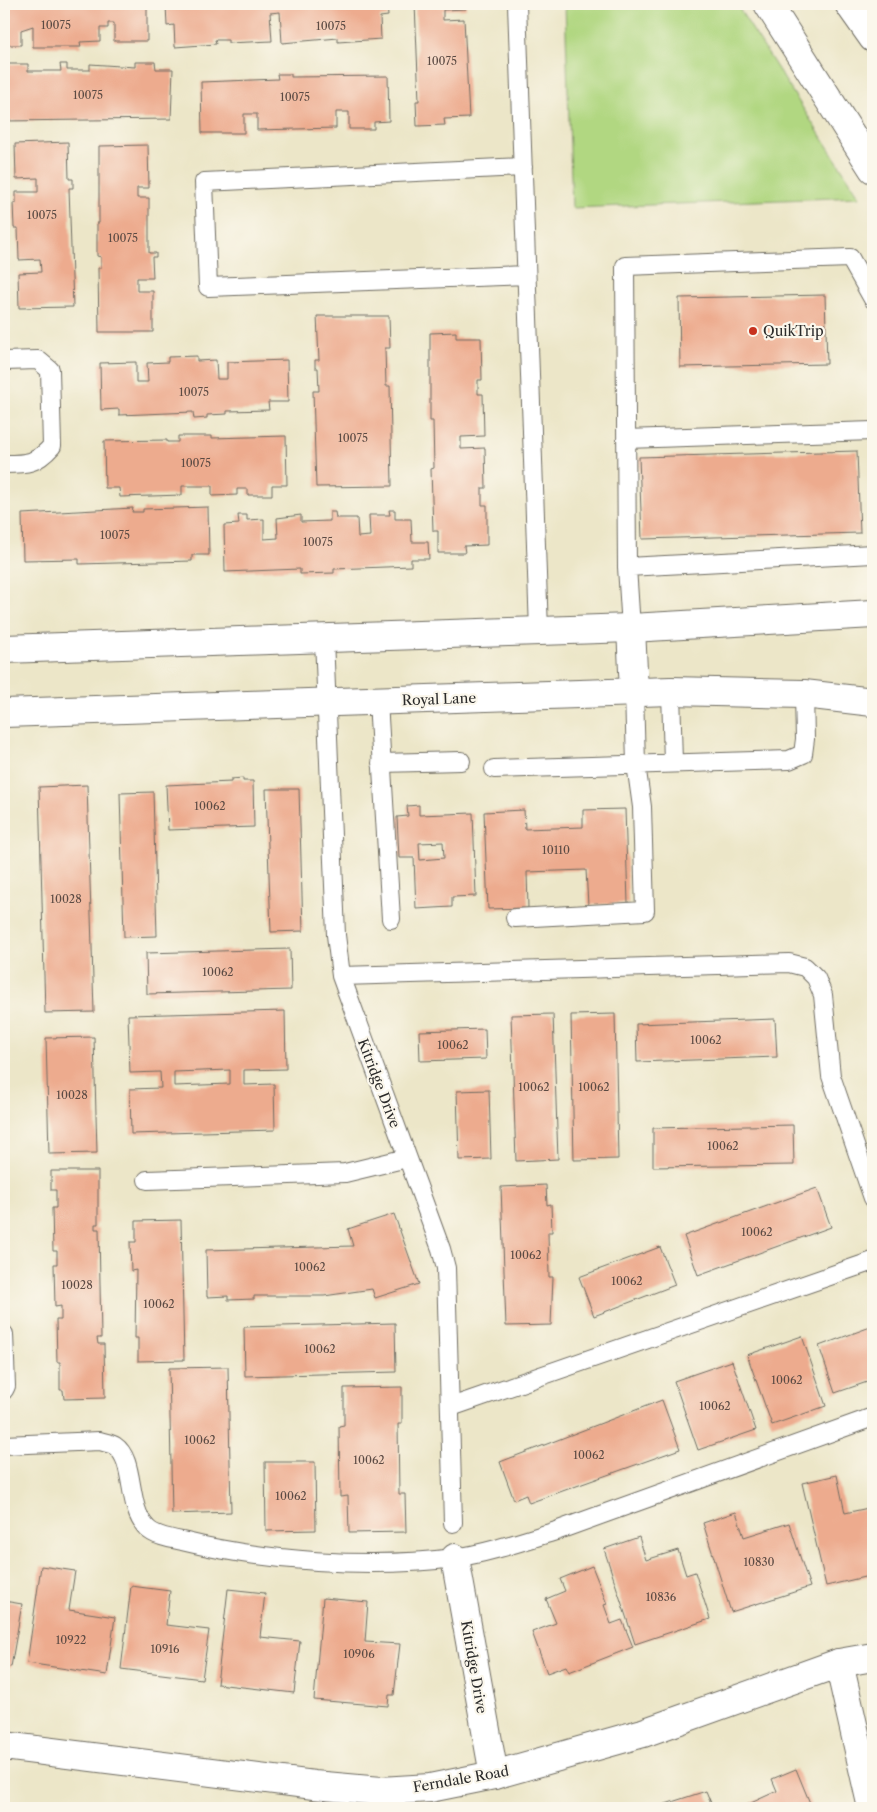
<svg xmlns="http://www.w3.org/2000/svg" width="877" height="1812" font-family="'Libre Caslon Text',serif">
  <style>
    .green { fill: #b1d781; stroke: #6e8156 }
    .building { fill: #edab8e; fill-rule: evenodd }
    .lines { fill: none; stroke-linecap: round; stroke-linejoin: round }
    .lane-casing { stroke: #6f6c62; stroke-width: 20 }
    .street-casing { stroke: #6f6c62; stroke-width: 30 }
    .secondary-casing { stroke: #6f6c62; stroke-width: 30 }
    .lane { stroke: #fff; stroke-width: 18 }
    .street { stroke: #fff; stroke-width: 28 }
    .secondary { stroke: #fff; stroke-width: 28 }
    .poi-dot { fill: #c8321e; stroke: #fbf7ec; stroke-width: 2 }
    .labels { text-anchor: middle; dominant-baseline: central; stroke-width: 4.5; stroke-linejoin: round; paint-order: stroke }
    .number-label { font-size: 11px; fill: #5c4b44 }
    .poi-label { font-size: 14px; fill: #2b2b2b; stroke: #fbf7ec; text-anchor: start }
    .street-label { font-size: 14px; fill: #2b2b2b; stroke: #fbf7ec }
  </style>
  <rect width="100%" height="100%" fill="#fbf7ec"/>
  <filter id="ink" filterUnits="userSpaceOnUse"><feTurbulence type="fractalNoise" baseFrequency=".02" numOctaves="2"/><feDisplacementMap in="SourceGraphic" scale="10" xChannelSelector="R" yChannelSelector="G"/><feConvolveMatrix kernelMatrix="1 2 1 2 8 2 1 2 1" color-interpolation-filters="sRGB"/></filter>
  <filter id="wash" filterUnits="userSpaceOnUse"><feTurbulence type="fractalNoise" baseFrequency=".0096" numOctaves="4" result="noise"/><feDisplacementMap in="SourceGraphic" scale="20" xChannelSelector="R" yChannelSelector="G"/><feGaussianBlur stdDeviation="1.12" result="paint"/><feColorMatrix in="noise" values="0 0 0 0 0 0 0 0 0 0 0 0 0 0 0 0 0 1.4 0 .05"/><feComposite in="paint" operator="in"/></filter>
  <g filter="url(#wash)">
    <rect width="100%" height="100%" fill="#ece6c8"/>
    <path class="green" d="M565 4H736L860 197 572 208Z"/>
    <g id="blocks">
      <path class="building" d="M4 4H147V41H114V23H108V28H100V41L80 42 81 47H33V26L21 30V45H4Z
        M166 4H387L388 16 380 17 381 39 338 42V38L282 43 280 12 270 13 272 41 228 43V40H215L216 44 175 47 174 25 167 26Z
        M415 4H466V9L443 10V20L464 19 469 118 444 119 445 125 417 126 416 101H419Z
        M135 62H155L156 69H173L171 119 4 121V64H28V71H61L60 64H67V70H90V64L135 67Z
        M277 74H291V77L388 76 389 121 374 122V129H349V112H336V128L257 130V114H244V133H202L201 82 278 79Z
        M68 142 69 179H73V188H69L73 307 19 308 18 273 41 272 40 259 19 260 18 228H14L13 203H16V192H38V178L16 179 15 144Z
        M148 145 149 188H137V198H149V253H156V257H152L153 278H137V291H153V332H99L98 268H101V257L97 256V223H99V146Z
        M825 295 827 364 680 367 679 298Z
        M317 316H389L390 348H385L386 386H390L392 486 316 487 313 391H319L318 368H315V360H319Z
        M456 332V338H481L482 380H478V394H483L484 436 461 437V449L485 448 486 488H482V505H487V545L464 546 465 553H438V531H433L431 469 434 468 433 421H430V333Z
        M197 356V361L216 360 217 379H227V362L287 360 288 402H268L269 410 227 411V414L207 415V418L194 419 193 412 119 415V409L101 410 100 363 136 362V382H148L147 363 168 362V357Z
        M178 436H212V438L286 436 287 485H272V495H248V489H237V495L212 496V486H182V495L120 497 119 488H105L104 441 167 440V442H178Z
        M857 451 860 533 642 539 639 457Z
        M208 507 209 555H192V561L79 564V559L23 560 22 514 133 508 132 512H143V509Z
        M389 510H395V519H411L412 542H428L429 559H411V566L334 569V573L300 574V569L225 572 224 525 239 524 238 515H247V520L264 519V539L278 538 277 518 301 515V522L330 521V512H335L336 518H357L358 537 370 536 369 515H390Z
        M243 778V781H253L254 827 168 830 166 785 231 782V779Z
        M87 785 94 1012 45 1013 39 787Z
        M266 789H299L303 931 271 932Z
        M153 792 157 936 124 937 120 793Z
        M419 805V815L473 813 476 896 452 897V907L416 909 414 858H399L397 817 408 816 407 806ZM443 842 444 858 420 860 419 843Z
        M625 809 628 903 588 905 586 870 527 872 528 908 488 909 484 812 524 810 525 829 583 827V810Z
        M290 949 291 990 147 994 146 953Z
        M285 1011 286 1069 244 1070V1085L274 1084 275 1130 131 1134 130 1089 161 1088 160 1072 130 1073 128 1015ZM230 1070V1084L174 1086V1072Z
        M553 1014 558 1159 516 1161 511 1015Z
        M615 1014 618 1159 574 1160 571 1015Z
        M775 1019 777 1057 637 1062 636 1024Z
        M485 1029 486 1059 420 1061 419 1031Z
        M94 1037 97 1153 49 1154 46 1038Z
        M489 1090 491 1159 459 1160 457 1091Z
        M793 1125 794 1165 653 1167V1128Z
        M51 1171H98V1224H95V1229H99L101 1338H97L98 1344H104L105 1398 64 1399 63 1390H60V1362H57L56 1320H61V1306L55 1307 54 1264H57V1251H53L52 1208H56V1190H51Z
        M546 1185 547 1205 551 1204 552 1232H548L549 1277H553L551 1325 506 1326 501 1187Z
        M817 1188 831 1227 698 1275 684 1236Z
        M394 1214 419 1284 375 1298 372 1289 324 1296H254V1299L228 1300V1296L207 1297 206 1250 353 1246 348 1229Z
        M181 1220 184 1360 138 1361V1338H135L136 1270 131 1271 130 1242H136V1221Z
        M660 1247 675 1285 594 1316 579 1277Z
        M395 1323 396 1372 245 1376 244 1327Z
        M873 1326V1380L835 1393 819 1346Z
        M802 1336 826 1406 772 1425 747 1355Z
        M732 1361 756 1430 698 1450 674 1381Z
        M228 1367 231 1512 172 1514 169 1368Z
        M402 1387V1424H398L399 1494H405L406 1532 349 1533 348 1496 340 1497 339 1426 344 1425V1388Z
        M662 1400 680 1449 529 1503 526 1495 514 1500 500 1462Z
        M265 1462H315L316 1530 266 1531Z
        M837 1475 845 1513 873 1507V1575L826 1586 802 1483Z
        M736 1512 744 1537 789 1523 810 1587 731 1612 703 1523Z
        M639 1537 646 1560 678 1550 686 1575 695 1572 710 1619 635 1644 604 1549Z
        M41 1566 75 1571 69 1610 115 1617 107 1675 27 1663Z
        M592 1566 607 1604 604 1605 611 1624 622 1620 633 1647 569 1672 566 1666 547 1673 532 1632 556 1623 546 1599 565 1591 560 1579Z
        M131 1586 170 1591 166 1625 209 1630 202 1679 121 1669Z
        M228 1589 265 1593 260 1637 300 1641 294 1693 217 1684Z
        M323 1598 368 1602 365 1642 400 1644 394 1695H389L388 1706 314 1700Z
        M4 1601 22 1604 11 1667 4 1666Z
        M796 1769 812 1808H740L777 1791 772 1779Z
        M706 1791 713 1808H653Z"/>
    </g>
  </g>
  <g filter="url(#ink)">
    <use href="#blocks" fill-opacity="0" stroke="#6f6c62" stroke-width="1"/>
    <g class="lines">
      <defs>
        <path id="lane" d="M517 4 539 631
          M523 167 204 182 208 287 526 275
          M4 361 38 360 50 370 52 446C36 464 27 464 4 464
          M626 439 873 431
          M627 567 873 554
          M631 628 627 567 625 266 850 258 873 299
          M324 638 336 935 341 976 441 1249 446 1268 453 1523
          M671 691 673 763
          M378 701 391 919
          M381 763 461 761
          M494 769 789 760 803 754 805 739 804 694
          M515 918 645 911 642 807 636 764 634 692
          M341 976 789 963 805 967 816 978 823 995 831 1076 873 1198
          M147 1180 345 1173 407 1158
          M4 1334 6 1386 4 1390
          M451 1407 873 1261
          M4 1445 100 1441C105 1443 111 1443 115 1446 136 1460 126 1507 147 1528 154 1536 172 1539 182 1541 263 1561 370 1569 454 1558 488 1553 523 1541 556 1531L873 1417"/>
        <path id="street" d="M455 1558 494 1775
          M839 1663 872 1808"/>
        <path id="secondary" d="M768 4 873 169
          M849 4 873 38
          M631 628 634 692
          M4 649 631 628 873 614
          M4 713 671 691 804 694 873 702
          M4 1746 314 1785 381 1791 430 1788 494 1775 643 1733 839 1663 873 1657"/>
      </defs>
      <use href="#lane" class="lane-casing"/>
      <use href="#street" class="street-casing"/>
      <use href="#secondary" class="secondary-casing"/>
      <use href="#lane" class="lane"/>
      <use href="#street" class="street"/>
      <use href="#secondary" class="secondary"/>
    </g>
  </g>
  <circle class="poi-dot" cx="753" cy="331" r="5"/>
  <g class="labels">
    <g class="number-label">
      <text x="56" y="25">10075</text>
      <text x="331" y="26">10075</text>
      <text x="442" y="61">10075</text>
      <text x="88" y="95">10075</text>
      <text x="295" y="97">10075</text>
      <text x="42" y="215">10075</text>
      <text x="123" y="238">10075</text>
      <text x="194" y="392">10075</text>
      <text x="353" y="438">10075</text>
      <text x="196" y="463">10075</text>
      <text x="115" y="535">10075</text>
      <text x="318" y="542">10075</text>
      <text x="210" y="806">10062</text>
      <text x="556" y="850">10110</text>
      <text x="66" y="899">10028</text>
      <text x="218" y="972">10062</text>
      <text x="706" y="1040">10062</text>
      <text x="453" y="1045">10062</text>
      <text x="534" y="1087">10062</text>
      <text x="594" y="1087">10062</text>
      <text x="72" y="1095">10028</text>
      <text x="723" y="1146">10062</text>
      <text x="757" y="1232">10062</text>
      <text x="526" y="1255">10062</text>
      <text x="310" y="1267">10062</text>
      <text x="627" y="1281">10062</text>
      <text x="77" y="1285">10028</text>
      <text x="159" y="1304">10062</text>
      <text x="320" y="1349">10062</text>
      <text x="787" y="1380">10062</text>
      <text x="715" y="1406">10062</text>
      <text x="200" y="1440">10062</text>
      <text x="589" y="1455">10062</text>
      <text x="369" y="1460">10062</text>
      <text x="291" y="1496">10062</text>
      <text x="759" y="1562">10830</text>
      <text x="661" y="1597">10836</text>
      <text x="71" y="1640">10922</text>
      <text x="165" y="1649">10916</text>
      <text x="359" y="1654">10906</text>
    </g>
    <g class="poi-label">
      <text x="763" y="331">QuikTrip</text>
    </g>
    <g class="street-label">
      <text transform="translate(439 699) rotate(-2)">Royal Lane</text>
      <text transform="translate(379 1083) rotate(69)">Kitridge Drive</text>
      <text transform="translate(474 1667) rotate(80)">Kitridge Drive</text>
      <text transform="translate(461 1779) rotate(-10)">Ferndale Road</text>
    </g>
  </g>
  <rect width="877" height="1812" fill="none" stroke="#fbf7ec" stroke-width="20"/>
</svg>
